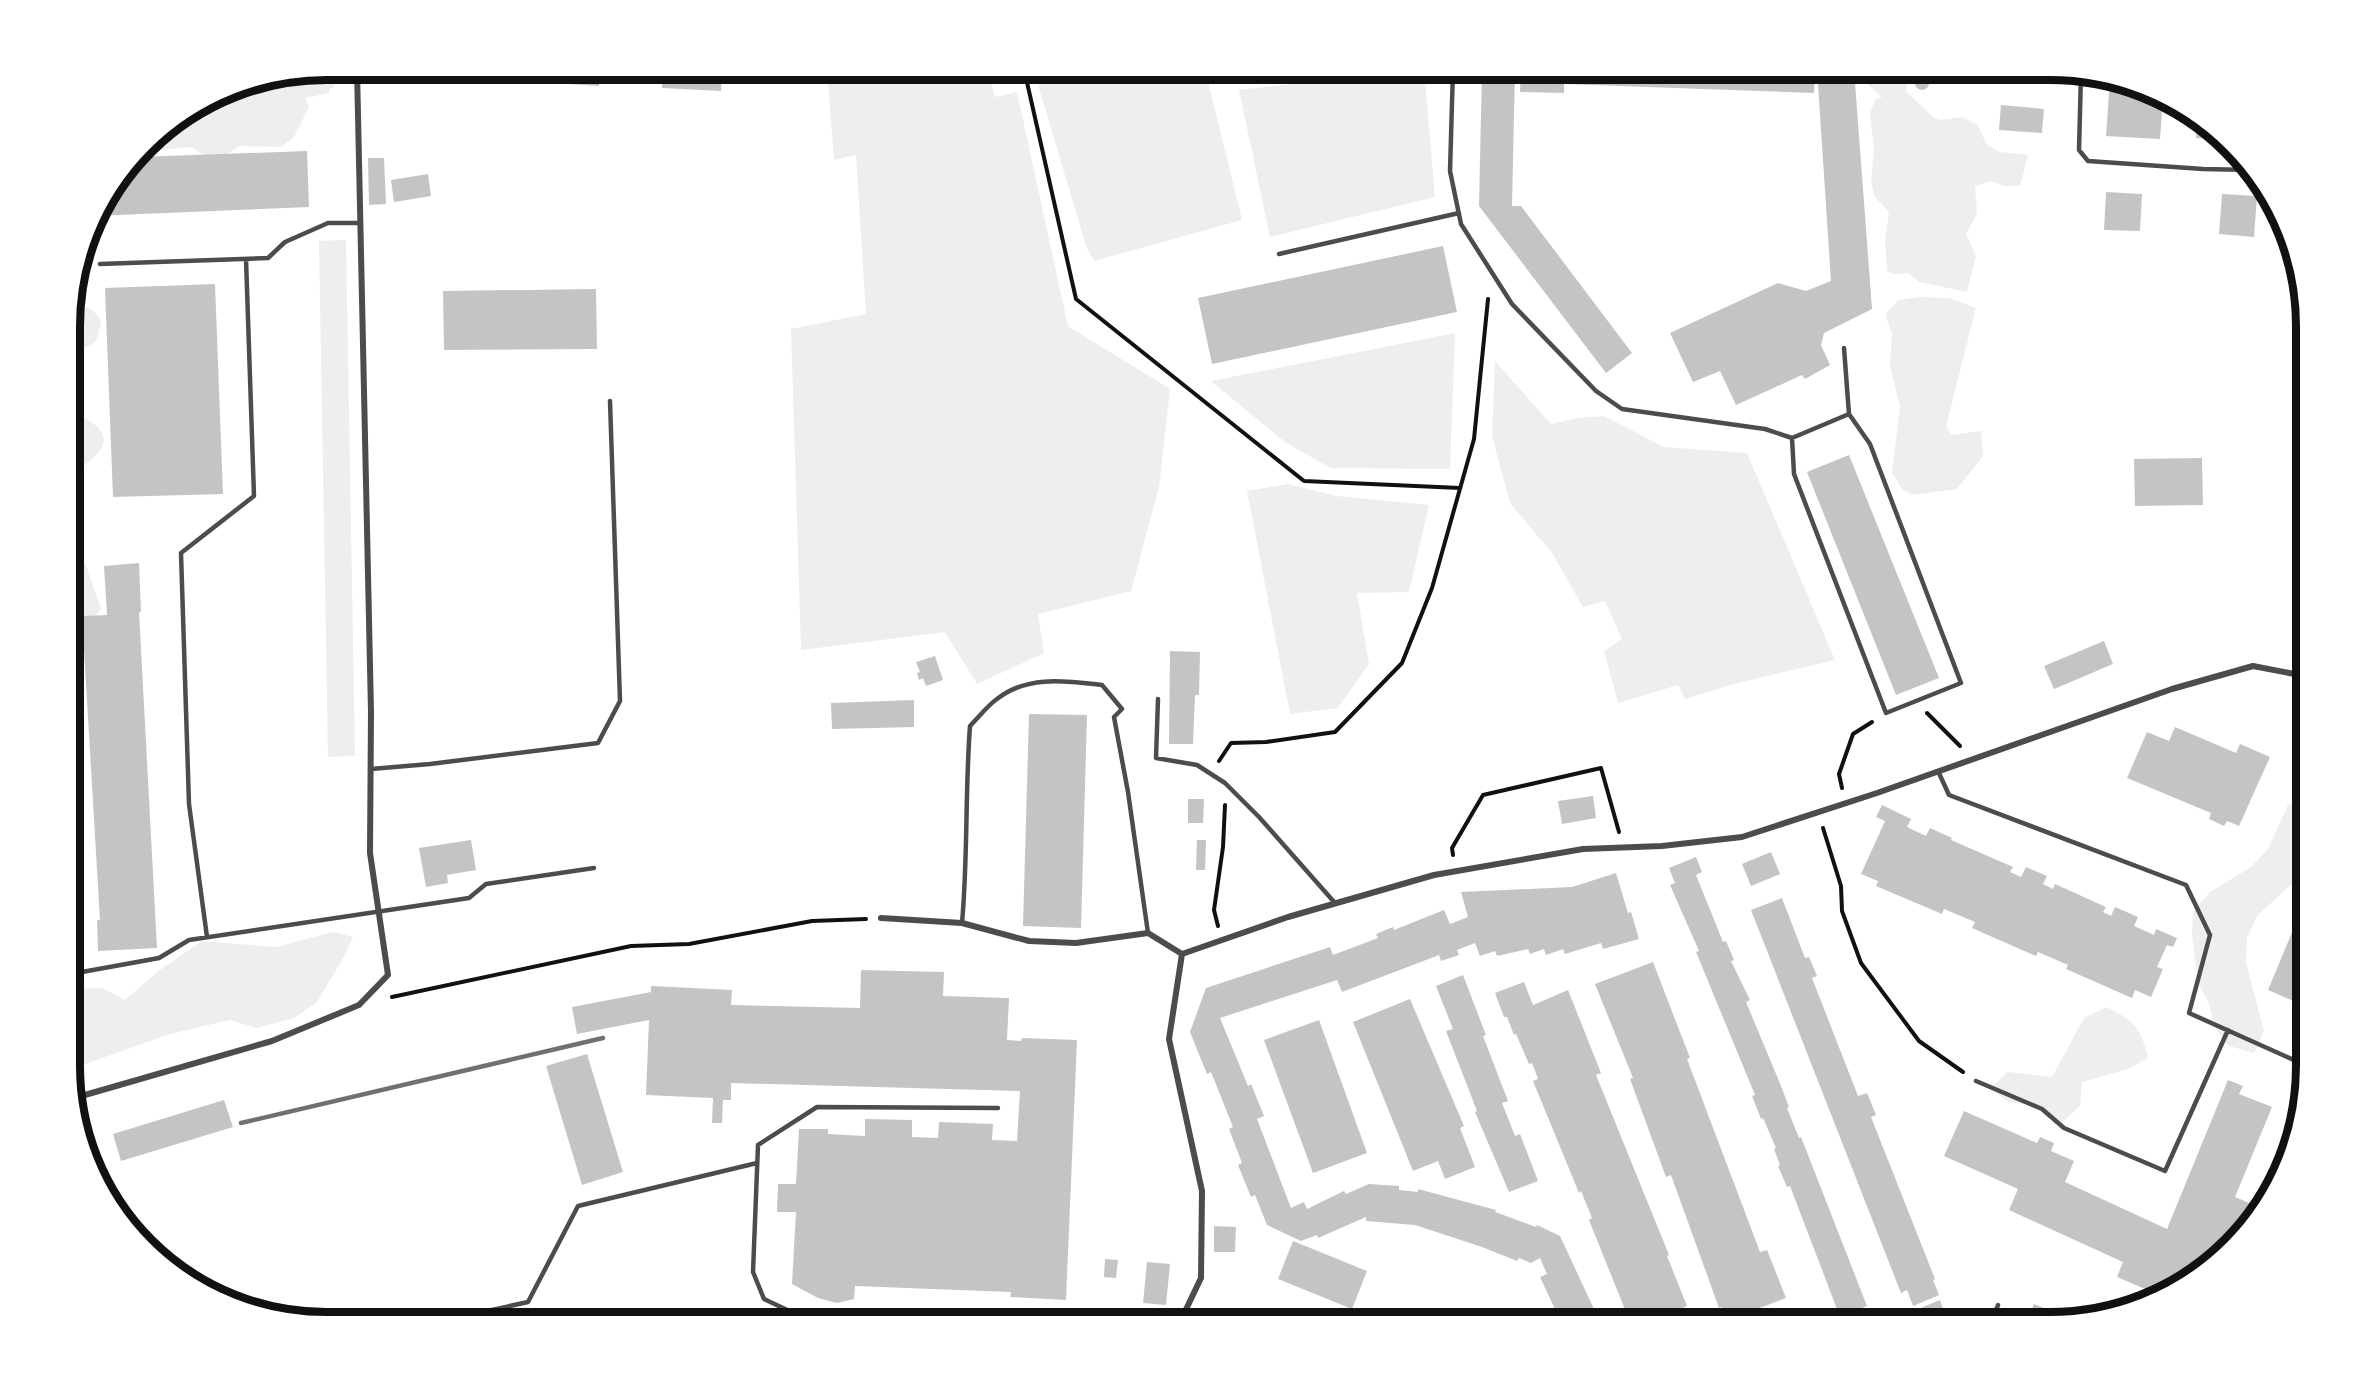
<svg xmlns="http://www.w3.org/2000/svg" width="2375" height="1391" font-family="'DM Sans',sans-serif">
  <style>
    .green { fill: #eee }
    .building { fill: #c4c4c4 }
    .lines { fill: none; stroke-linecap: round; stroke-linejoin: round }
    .path { stroke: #111; stroke-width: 4 }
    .service { stroke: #4c4c4c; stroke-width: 4.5 }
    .minor { stroke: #4c4c4c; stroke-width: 6 }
    .rail { stroke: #707070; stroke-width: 4.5 }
    .rim { fill: none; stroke: #111; stroke-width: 8 }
  </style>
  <rect width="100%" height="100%" fill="#fff"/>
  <path class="green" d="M326 69H333L335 75 333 88H330L329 93 305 98 309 107 294 137 281 147 240 146 214 162 191 147 141 152 156 133 228 88Z
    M827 69H987L995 97 1017 92 1068 326 1170 389 1159 487 1131 591 1038 614 1044 653 977 684 945 632 801 650 791 329 866 314 856 155 834 160Z
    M1041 69H1205L1242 220 1094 261 1086 246 1034 71Z
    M1424 69 1435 197 1270 237 1239 90Z
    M1862 69H1909L1906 91 1933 117 1940 120 1962 117 1977 124 1987 145 2000 152 2028 155 2020 186H2004L1991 181 1975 186 1977 214 1966 234 1976 256 1967 292 1919 282 1908 273 1893 274 1887 271 1885 241 1889 212 1874 196 1871 180 1874 150 1870 113 1876 99 1882 97C1873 88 1862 83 1862 69Z
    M346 240 355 756 328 757 319 241Z
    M72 291 77 304 91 309 101 319C98 344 96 345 71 351Z
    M1919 297 1949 298 1976 308 1946 426 1951 435 1981 431 1983 456 1957 489 1912 495 1902 489 1892 473 1900 407 1890 366 1892 334 1885 314 1899 300Z
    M1455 333 1450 469 1331 468 1286 443 1211 381Z
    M71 360C76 380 77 399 84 418 124 439 95 458 71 474Z
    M1495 361 1551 424 1577 418 1604 416 1664 447 1747 453 1835 660 1734 684 1685 699 1678 685 1618 703 1604 651 1622 639 1605 601 1583 607 1552 553 1510 503 1492 436Z
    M1288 484 1337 496 1429 505 1409 592 1357 593 1369 664 1338 708 1290 714 1247 491Z
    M71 546 73 552 86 565 101 609 78 638 71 641Z
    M2305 801 2304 863 2293 883 2257 916 2247 938 2246 962 2264 1031 2254 1053 2229 1046 2215 1028 2209 1004 2198 983 2192 935 2193 911 2210 892 2251 867 2268 849 2288 805Z
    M333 932 353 937 345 955 317 1002 294 1018 257 1028 230 1020 170 1034 71 1069V989L102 988 125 1000 157 972 202 941 276 947Z
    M2106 1007C2134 1020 2141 1028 2148 1058L2128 1069 2082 1082 2080 1106 2062 1122 2031 1105 2008 1102 1990 1088 2008 1072 2052 1077 2084 1018Z"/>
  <path class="building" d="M493 69H600L599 86 493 79Z
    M663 69H722L721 91 662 88Z
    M1482 69H1515L1512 206H1521L1632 353 1606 373 1479 206Z
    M1521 69H1815L1814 93 1564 84V93L1520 92Z
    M1817 69H1854L1872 309 1824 333 1821 345 1830 365 1805 379 1802 375 1736 405 1720 371 1693 382 1670 333 1778 283 1806 291 1831 281Z
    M1915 83a7 7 0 1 1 14 0a7 7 0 1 1-14 0Z
    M2110 78 2118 79 2163 97 2160 139 2106 136Z
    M2001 105 2044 109 2042 133 1999 130Z
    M2197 118 2210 128 2225 140 2196 138Z
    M307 151 309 207 94 216 138 157Z
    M368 158H384L386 204 369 205Z
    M428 174 431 196 394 202 391 180Z
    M2106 192 2142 194 2140 231 2104 230Z
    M2222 194 2257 196 2254 237 2219 234Z
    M1443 246 1457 312 1212 364 1198 298Z
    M215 284 223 494 113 497 105 288Z
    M596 289 597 349 444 350 443 291Z
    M1849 455 1939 678 1896 695 1807 472Z
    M2202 458 2203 505 2135 506 2134 459Z
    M139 563 141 612H139L157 948 98 951 97 920H100L82 616 107 615 104 566Z
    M2104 641 2113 664 2054 689 2044 666Z
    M1170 651 1200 652 1199 695H1195L1193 744H1169Z
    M935 656 943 680 926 686 923 678 919 680 917 673 920 672 916 662Z
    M914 700V727L832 729 831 703Z
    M1029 714 1087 715 1081 928 1023 926Z
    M2175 727 2236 753 2240 744 2270 757 2239 826 2227 821 2224 826 2209 819 2211 813 2127 778 2147 732 2169 741Z
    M1593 796 1596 818 1562 824 1558 801Z
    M1188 799H1204L1203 823H1188Z
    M1882 805 1911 819 1907 827 1926 836 1930 828 1952 838 1951 840 2013 867 2010 872 2021 877 2026 867 2047 876 2043 884 2053 889 2055 884 2106 907 2103 912 2111 916 2115 907 2138 917 2134 926 2154 935 2156 929 2177 938 2173 947 2167 945 2157 967 2163 969 2151 997 2135 990 2132 998 2066 969 2068 965 2038 952 2036 956 1972 928 1975 922 1944 909 1942 914 1876 886 1878 881 1861 874 1885 821 1876 817Z
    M471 840 476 870 447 875 448 883 426 887 419 848Z
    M1197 840H1206L1205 870H1196Z
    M1771 852 1780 874 1751 886 1742 864Z
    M1696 857 1702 872 1696 875 1723 942 1726 941 1734 960 1731 961 1750 1000 1746 1002 1781 1086 1789 1107 1787 1108 1799 1138 1801 1137 1867 1306 1840 1317 1790 1186 1787 1187 1778 1166 1780 1165 1774 1149 1776 1148 1763 1118 1761 1119 1752 1096 1755 1095 1696 952 1699 951 1670 885 1675 883 1669 868Z
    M1616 873 1628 913 1631 912 1639 939 1603 949 1601 943 1565 954 1563 949 1546 955 1544 949 1530 954 1528 949 1497 956 1495 951 1480 956 1475 943 1457 950 1459 955 1441 961 1439 955 1342 992 1337 980 1220 1018 1248 1086 1251 1084 1264 1116 1257 1119 1291 1208 1304 1202 1307 1209 1344 1191 1346 1194 1369 1184 1399 1186V1190L1418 1192V1189L1496 1210 1495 1212 1536 1227 1537 1225 1560 1236 1600 1322H1561L1540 1277 1547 1274 1540 1258 1531 1263 1519 1258 1517 1261 1482 1247 1415 1225 1366 1221V1217L1318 1238 1317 1235 1301 1241 1267 1225 1255 1195 1251 1197 1238 1165 1242 1163 1229 1129 1233 1127 1211 1072 1207 1074 1190 1032 1206 988 1330 947 1333 955 1378 938 1376 934 1393 927 1394 930 1444 910 1450 924 1468 917 1461 892 1572 887Z
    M1782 898 1805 958 1809 957 1817 976 1812 978 1858 1096 1867 1093 1876 1115 1871 1117 1935 1279 1933 1280 1939 1295 1913 1306 1907 1290 1901 1293 1751 910Z
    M2305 901V1006L2268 990Z
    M1653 962 1690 1058 1687 1059 1760 1252 1767 1250 1786 1298 1757 1309 1762 1322H1727L1722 1307 1719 1308 1671 1175 1666 1177 1630 1079 1633 1078 1595 984Z
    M861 970 944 972 943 996 1009 998 1007 1040 1021 1041 1022 1038 1077 1040 1066 1300 1010 1297 1011 1292 855 1286 854 1299 837 1303 818 1298 792 1284 796 1212H777L778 1184H796L799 1129H828V1134L865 1136V1119L912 1120V1137L938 1138 939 1122 993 1124 992 1140 1017 1141 1020 1091 731 1083V1100H723L722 1123H712L713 1098 646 1095 649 1020 577 1034 572 1007 651 992V986L732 990 731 1005 860 1008Z
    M1463 975 1486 1035 1483 1036 1508 1101 1502 1103 1515 1136 1520 1134 1538 1181 1509 1192 1475 1112 1477 1111 1446 1031 1453 1029 1436 986Z
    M1524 982 1533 1005 1568 990 1601 1073 1596 1075 1669 1255 1667 1256 1687 1306 1650 1322H1630L1589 1220 1592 1218 1581 1191 1579 1193 1533 1081 1538 1079 1532 1063 1529 1064 1516 1034 1514 1035 1507 1017H1504L1495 993Z
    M1410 999 1464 1126 1460 1128 1475 1167 1445 1179 1438 1161 1413 1171 1353 1022Z
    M1319 1020 1367 1153 1313 1173 1264 1040Z
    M587 1054 623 1172 582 1185 546 1066Z
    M2228 1080 2243 1086 2239 1094 2272 1107 2235 1197 2259 1207 2231 1247 2178 1287 2157 1294 2117 1277 2123 1262 2009 1210 2018 1189 1944 1156 1964 1111 2037 1143 2040 1137 2054 1143 2051 1151 2074 1161 2065 1182 2167 1229Z
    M224 1100 233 1127 121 1161 113 1134Z
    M1214 1226 1236 1227 1235 1252H1214Z
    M1293 1241 1367 1271 1352 1309 1278 1279Z
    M1105 1259 1118 1260 1116 1278 1104 1277Z
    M1147 1262 1170 1264 1166 1305 1143 1303Z
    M1940 1300 1945 1315 1929 1322H1921L1916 1310Z
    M2034 1304 2051 1311 2049 1317 2059 1321H2027Z"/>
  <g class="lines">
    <path class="path" d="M1024 69 1076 299 1304 481 1460 488
      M1927 713 1960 746
      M1219 761 1231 743 1266 742 1335 732 1402 663 1432 588 1474 439 1488 299
      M1842 788 1839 774 1853 734 1872 722
      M1823 828 1841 886 1842 911 1861 963 1919 1041 1963 1072
      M1453 855 1452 848 1483 795 1601 768 1619 832
      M1218 926 1214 910 1223 847 1225 805
      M392 997 631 946 689 944 812 921 866 919
      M1705 1321V1322"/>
    <path class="service" d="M1453 69 1450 171 1461 224 1512 304 1596 391 1622 409 1765 429 1792 438 1849 414 1844 348
      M2081 73 2079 150 2088 161 2203 169 2250 170
      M1279 254 1459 213
      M100 264 268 258 285 242 328 223H361
      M1792 438 1794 474 1886 713 1961 683 1870 444 1849 414
      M1158 699 1156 758 1197 765 1225 783 1259 817 1335 903
      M371 769 430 764 598 743 620 701 610 401
      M1938 771 1949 795 2186 885 2210 935 2189 1013 2305 1065
      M962 923C968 857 965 792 970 726 979 717 987 706 997 699 1027 675 1066 681 1102 685L1122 709 1114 717 1128 792 1148 933
      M207 937 189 804 181 553 254 496 246 259
      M71 974 159 958 189 940 469 898 486 884 594 868
      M1976 1081 2042 1109 2064 1128 2165 1171 2228 1030
      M998 1108 817 1107 758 1145 753 1272 764 1299 800 1316 870 1319 993 1315 1027 1322
      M1992 1321 1998 1305
      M437 1322 528 1302 578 1206 757 1163"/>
    <path class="minor" d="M881 918 962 923 1029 941 1076 943 1148 933 1182 954
      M71 1099 272 1041 359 1005 388 975 370 853 371 712 357 69
      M1180 1322 1201 1278 1202 1191 1169 1039 1182 954 1288 917 1434 875 1583 849 1662 846 1742 837 1877 793 2172 689 2253 666 2305 676"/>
    <path class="rail" d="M241 1123 603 1038"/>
  </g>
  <path d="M0 0H2375V1391H0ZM326 80H2050A246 246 0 0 1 2296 326V1066A246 246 0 0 1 2050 1312H326A246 246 0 0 1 80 1066V326A246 246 0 0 1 326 80Z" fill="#fff" fill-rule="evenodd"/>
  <path class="rim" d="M326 80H2050A246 246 0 0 1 2296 326V1066A246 246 0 0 1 2050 1312H326A246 246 0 0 1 80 1066V326A246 246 0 0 1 326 80Z"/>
</svg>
